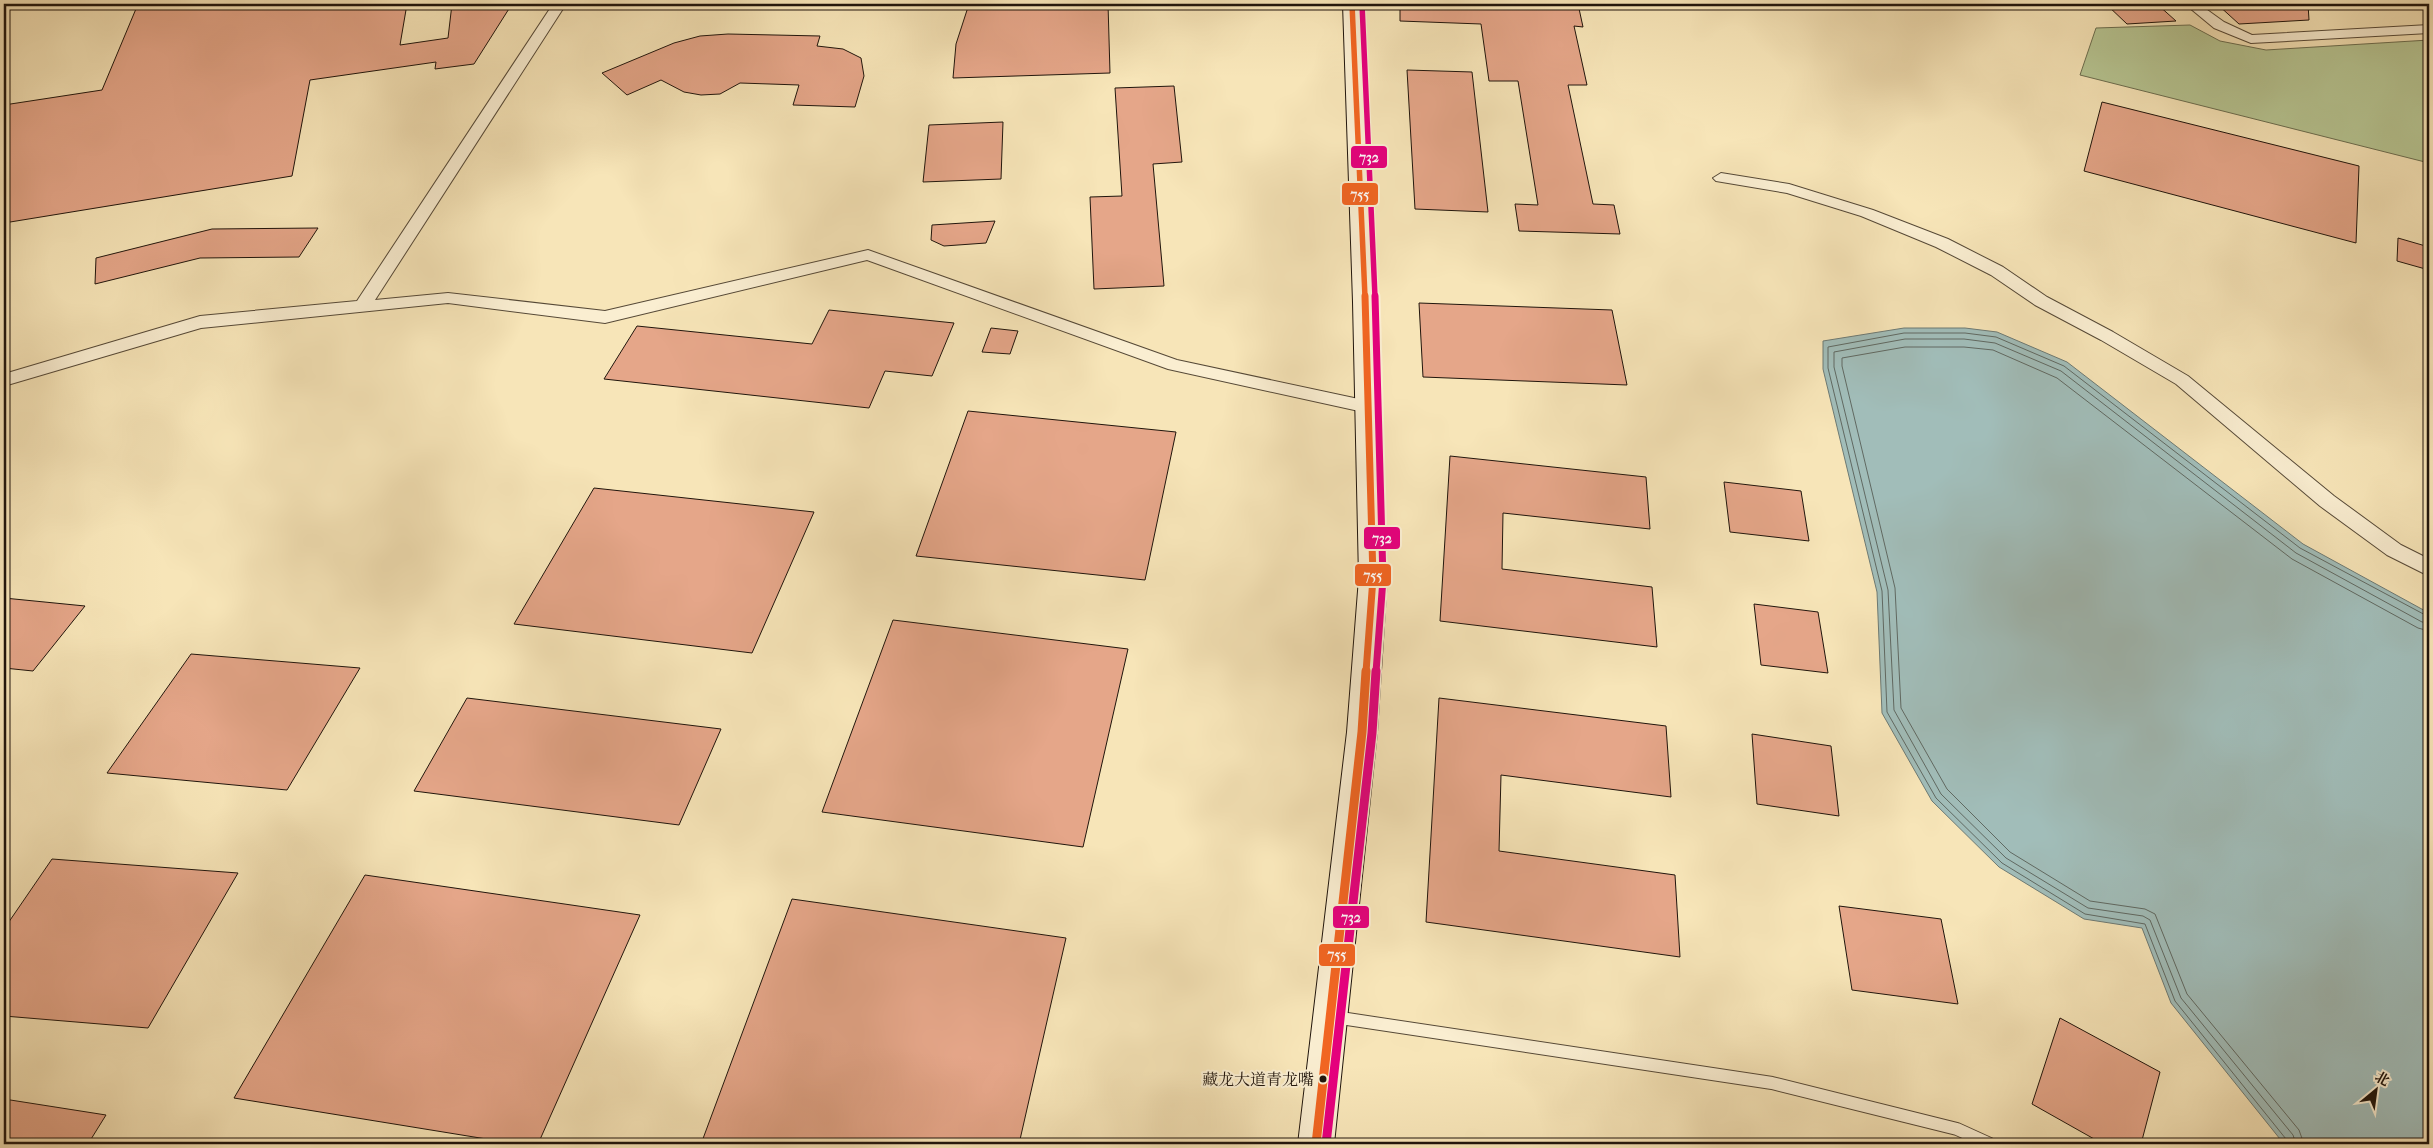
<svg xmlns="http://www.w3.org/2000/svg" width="2433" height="1148" font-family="'IM FELL French Canon','Noto Serif SC',serif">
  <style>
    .green { fill: #b7c693; stroke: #6c6e50 }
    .water { fill: #a1bdb9; stroke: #6d7a74 }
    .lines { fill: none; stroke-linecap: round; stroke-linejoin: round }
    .shore { stroke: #606962; stroke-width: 1 }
    .building { fill: #e5a689; stroke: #20150c }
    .service-casing { stroke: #564937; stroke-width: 14 }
    .minor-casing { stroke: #564937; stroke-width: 2 }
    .secondary-casing { stroke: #20150c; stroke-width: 2 }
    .service { stroke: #faeed1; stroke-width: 12 }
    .minor { fill: #faeed1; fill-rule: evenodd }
    .secondary { fill: #faeed1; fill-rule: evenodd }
    .bus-1-far2-casing { stroke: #faeed1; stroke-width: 8 }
    .bus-1-far1-casing { stroke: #faeed1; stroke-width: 11 }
    .bus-1-casing { stroke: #faeed1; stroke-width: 12 }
    .bus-2-far2-casing { stroke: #faeed1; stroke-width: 8 }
    .bus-2-far1-casing { stroke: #faeed1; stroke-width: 11 }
    .bus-2-casing { stroke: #faeed1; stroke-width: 12 }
    .bus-1-far2 { stroke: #f26522; stroke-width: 5.5 }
    .bus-1-far1 { stroke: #f26522; stroke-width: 7 }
    .bus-1 { stroke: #f26522; stroke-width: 9 }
    .bus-2-far2 { stroke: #e5007d; stroke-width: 5.5 }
    .bus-2-far1 { stroke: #e5007d; stroke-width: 7 }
    .bus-2 { stroke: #e5007d; stroke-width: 9 }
    .bus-dot { fill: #20150c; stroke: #faeed1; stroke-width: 2 }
    .labels { text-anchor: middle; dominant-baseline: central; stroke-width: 4; stroke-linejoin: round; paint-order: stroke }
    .near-bus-label { font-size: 16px; fill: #20150c; stroke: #faeed1; text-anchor: end }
    .line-badge { stroke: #faeed1; stroke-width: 2 }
    .badge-label { font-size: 14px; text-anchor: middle; font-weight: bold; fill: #fff }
  </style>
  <rect width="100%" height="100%" fill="#f7e5b8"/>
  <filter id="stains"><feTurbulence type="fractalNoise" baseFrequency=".004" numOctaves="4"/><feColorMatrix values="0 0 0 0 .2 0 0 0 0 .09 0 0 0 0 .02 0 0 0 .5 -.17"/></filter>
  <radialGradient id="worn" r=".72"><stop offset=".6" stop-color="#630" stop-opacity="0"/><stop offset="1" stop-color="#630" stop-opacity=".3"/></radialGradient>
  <path class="green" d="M2190 25 2220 41 2266 50 2429 40V163L2080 75 2096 28Z"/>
  <path class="water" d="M1904 328H1965L1997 332 2067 362 2303 544 2429 613V1144H2287L2280 1139 2171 1003 2142 928 2084 919 1999 867 1932 801 1882 713 1877 592 1823 369V341Z"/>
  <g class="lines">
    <path class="shore" d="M2290 1144 2175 1001 2145 924 2085 914 2002 863 1936 798 1887 712 1882 591 1828 368V347L1904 333H1965L1996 337 2064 366 2300 548 2429 617
      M2296 1144 2293 1135 2181 998 2150 920 2143 916 2088 908 2006 858 1941 794 1894 710 1888 590 1834 367V352L1905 339H1964L1995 343 2061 371 2296 553 2422 622 2429 623
      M2304 1144 2299 1130 2187 994 2155 914 2145 909 2090 901 2010 852 1947 789 1901 708 1895 588 1842 366V358L1905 347H1964L1993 350 2057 378 2292 559 2418 628 2429 631"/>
  </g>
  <path class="building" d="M138 4H407L400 45 448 38 452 4H512L474 64 435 69 436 62 310 80 292 176 4 223V105L102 90Z
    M969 4H1108L1110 73 953 78 956 44Z
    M1400 4H1578L1583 27 1574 26 1587 85H1568L1593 204 1614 205 1620 234 1519 231 1515 204 1538 205 1518 81H1489L1481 24 1400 21Z
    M2106 4H2157L2176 21 2127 24Z
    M2217 4H2308L2309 20 2239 24Z
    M728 34 820 36 817 46 843 49 861 58 864 76 855 107 793 105 799 85 740 83 720 94 701 95 684 92 661 80 627 95 602 73 674 43 700 36Z
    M1407 70 1472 72 1488 212 1415 209Z
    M1174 86 1182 162 1153 164 1164 286 1094 289 1090 197 1122 196 1115 88Z
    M2102 102 2359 166 2356 243 2084 171Z
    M1003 122 1001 179 923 182 929 125Z
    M995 221 986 243 944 246 931 240 932 225Z
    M318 228 299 257 200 258 95 284 96 258 212 229Z
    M2398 238 2429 247V270L2397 261Z
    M1419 303 1612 310 1627 385 1423 377Z
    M829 310 954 323 932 376 885 371 869 408 604 379 637 326 812 344Z
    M991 328 1018 331 1010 354 982 352Z
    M968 411 1176 432 1145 580 916 556Z
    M1450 456 1646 477 1650 529 1503 513 1502 569 1652 587 1657 647 1440 621Z
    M1724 482 1801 491 1809 541 1730 532Z
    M594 488 814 512 752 653 514 624Z
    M4 598 85 606 33 671 4 668Z
    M1754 604 1818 612 1828 673 1761 665Z
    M893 620 1128 649 1083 847 822 812Z
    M191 654 360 668 287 790 107 773Z
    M467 698 721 729 679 825 414 791Z
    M1439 698 1666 726 1671 797 1501 775 1499 851 1675 875 1680 957 1426 922Z
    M1752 734 1831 746 1839 816 1757 804Z
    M52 859 238 873 148 1028 4 1016V929Z
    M365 875 640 915 538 1144H517L234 1098Z
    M792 899 1066 938 1019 1144H701Z
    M1839 906 1941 919 1958 1004 1852 990Z
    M2060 1018 2160 1072 2141 1144H2103L2032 1104Z
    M4 1099 106 1115 88 1144H4Z"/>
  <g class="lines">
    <defs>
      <path id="service" d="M1334 1017 1772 1083 1957 1129 1990 1144"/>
      <path id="minor" d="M553 4H566L375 300 448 293 605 311 868 250 1177 360 1368 401 1374 403 1377 407 1374 411 1368 413 1168 369 867 260 605 323 448 303 201 328 4 386V374L200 316 357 301Z
        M2185 4H2199L2224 22 2252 35 2429 25V33L2251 43 2214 28Z
        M1721 173 1789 184 1873 210 1948 239 2003 267 2047 297 2113 332 2188 376 2334 496 2401 545 2429 559V576L2387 555 2320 506 2176 384 2101 340 2035 305 1991 275 1936 247 1861 216 1787 193 1716 181 1713 178Z"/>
      <path id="secondary" d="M1343 4H1361L1377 302 1387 578 1377 732 1334 1144H1298L1347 732 1359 578 1353 302Z"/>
    </defs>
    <use href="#service" class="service-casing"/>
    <use href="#minor" class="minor-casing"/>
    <use href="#secondary" class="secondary-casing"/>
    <use href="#service" class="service"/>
    <use href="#minor" class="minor"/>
    <use href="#secondary" class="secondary"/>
    <defs>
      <path id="bus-1-far2" d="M1352 4 1365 297"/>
      <path id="bus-1-far1" d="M1365 296 1373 578 1366 672"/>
      <path id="bus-1" d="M1316 1144 1362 732 1366 671"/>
      <path id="bus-2-far2" d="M1362 4 1375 297"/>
      <path id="bus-2-far1" d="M1375 296 1383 579 1376 672"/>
      <path id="bus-2" d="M1326 1144 1372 733 1376 671"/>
    </defs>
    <use href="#bus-1-far2" class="bus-1-far2-casing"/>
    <use href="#bus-1-far1" class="bus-1-far1-casing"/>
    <use href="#bus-1" class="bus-1-casing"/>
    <use href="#bus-2-far2" class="bus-2-far2-casing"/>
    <use href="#bus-2-far1" class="bus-2-far1-casing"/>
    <use href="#bus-2" class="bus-2-casing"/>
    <use href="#bus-1-far2" class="bus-1-far2"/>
    <use href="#bus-1-far1" class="bus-1-far1"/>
    <use href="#bus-1" class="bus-1"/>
    <use href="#bus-2-far2" class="bus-2-far2"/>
    <use href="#bus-2-far1" class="bus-2-far1"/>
    <use href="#bus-2" class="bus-2"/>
  </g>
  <circle class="bus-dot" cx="1323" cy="1079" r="4.5"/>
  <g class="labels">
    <g class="near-bus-label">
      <text x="1314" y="1079">藏龙大道青龙嘴</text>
    </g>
  </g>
  <g class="line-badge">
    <rect x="1350" y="145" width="38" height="24" rx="5" fill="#e5007d"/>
    <rect x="1341" y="182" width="38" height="24" rx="5" fill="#f26522"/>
    <rect x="1363" y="526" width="38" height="24" rx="5" fill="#e5007d"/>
    <rect x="1354" y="563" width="38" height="24" rx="5" fill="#f26522"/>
    <rect x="1332" y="905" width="38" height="24" rx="5" fill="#e5007d"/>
    <rect x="1318" y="943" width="38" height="24" rx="5" fill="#f26522"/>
  </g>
  <g class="badge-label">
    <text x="1369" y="162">732</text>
    <text x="1360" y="199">755</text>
    <text x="1382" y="543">732</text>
    <text x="1373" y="580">755</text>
    <text x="1351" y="922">732</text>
    <text x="1337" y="959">755</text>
  </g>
  <rect width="2433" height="1148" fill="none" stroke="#f7e5b8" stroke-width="20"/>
  <rect x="5" y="5" width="2423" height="1138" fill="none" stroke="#20150c" stroke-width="2.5"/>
  <rect x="10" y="10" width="2413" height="1128" fill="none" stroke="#20150c"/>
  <g transform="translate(2376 1090) rotate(29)" stroke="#faeed1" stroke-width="4" paint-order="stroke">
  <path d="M0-4L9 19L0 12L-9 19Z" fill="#20150c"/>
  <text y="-8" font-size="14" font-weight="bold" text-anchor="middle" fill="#20150c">北</text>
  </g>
  <rect width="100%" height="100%" filter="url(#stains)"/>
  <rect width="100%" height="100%" fill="url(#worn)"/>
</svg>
